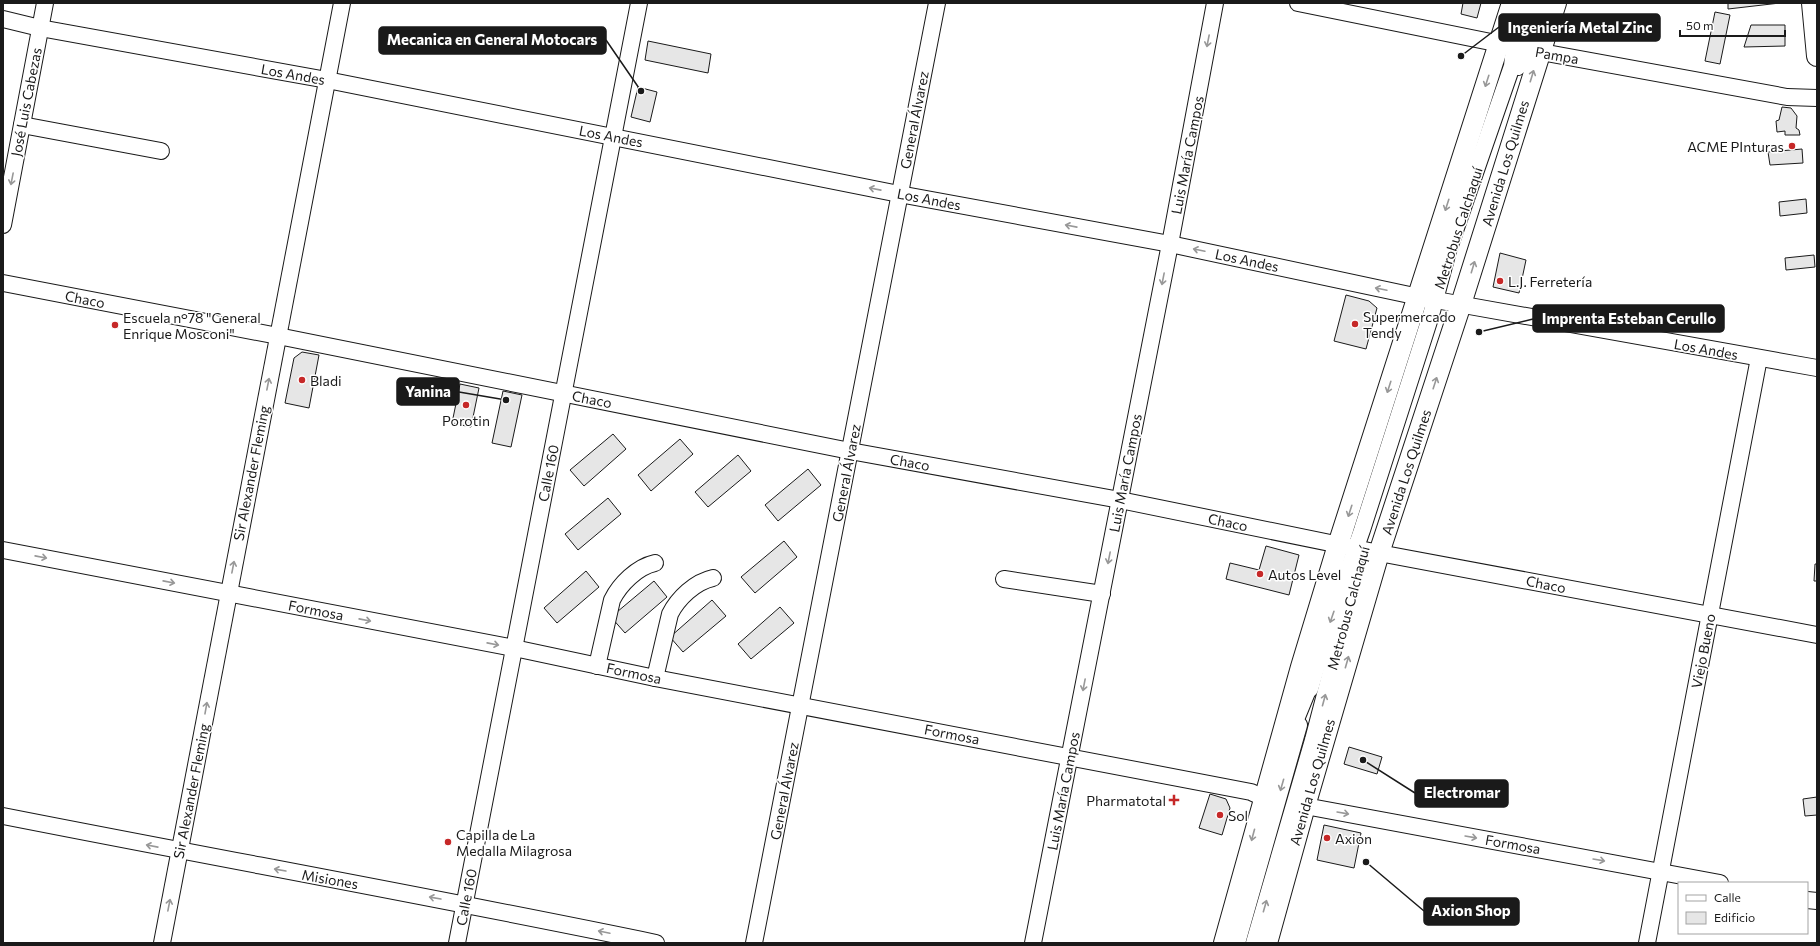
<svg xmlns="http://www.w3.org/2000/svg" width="1820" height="946" font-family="Commissioner,sans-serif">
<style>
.building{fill:#e6e6e6;stroke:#1a1a1a}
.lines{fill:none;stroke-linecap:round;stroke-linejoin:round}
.minor-casing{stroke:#1a1a1a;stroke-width:18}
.major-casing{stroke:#1a1a1a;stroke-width:22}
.minor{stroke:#fff;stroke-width:16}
.major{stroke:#fff;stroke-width:20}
.oneway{stroke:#989898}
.poi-dot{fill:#c62828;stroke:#fff;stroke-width:1.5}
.labels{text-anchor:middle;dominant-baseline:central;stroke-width:3;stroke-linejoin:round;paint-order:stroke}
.street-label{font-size:14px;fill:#1a1a1a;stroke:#fff}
.poi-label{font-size:14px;fill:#1a1a1a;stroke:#fff;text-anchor:start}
.leader{fill:none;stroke:#1a1a1a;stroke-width:1.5}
.callout-dot{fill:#1a1a1a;stroke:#fff;stroke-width:1.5}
.callout{fill:#1a1a1a;stroke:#1a1a1a;stroke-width:1.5}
.callout-label{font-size:15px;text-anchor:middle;font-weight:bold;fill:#fff}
</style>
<rect width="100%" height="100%" fill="#fff"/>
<g class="building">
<path d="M1463 3H1481L1477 18 1461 14Z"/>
<path d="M1728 3H1780L1728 9Z"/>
<path d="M1715 12 1730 15 1720 64 1705 61Z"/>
<path d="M1751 25H1785V46L1744 47Z"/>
<path d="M648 41 711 54 708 73 645 60Z"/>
<path d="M638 87 657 92 650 122 631 117Z"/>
<path d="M1782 107 1791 108 1797 116 1796 128 1799 130 1800 135H1785V131L1777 132 1776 121 1779 120Z"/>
<path d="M1802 149 1803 163 1770 165 1768 152Z"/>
<path d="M1806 199 1807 213 1780 216 1779 202Z"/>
<path d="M1500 253 1526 260 1519 293 1493 287Z"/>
<path d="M1814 255 1815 267 1786 270 1785 258Z"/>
<path d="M1346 295 1369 301 1377 308 1366 349 1334 341Z"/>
<path d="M302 352 319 355 309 408 285 403 294 358Z"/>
<path d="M460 384 479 388 471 427 452 423Z"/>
<path d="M503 391 522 395 511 447 492 443Z"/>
<path d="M613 434 626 449 584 486 570 470Z"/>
<path d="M680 439 693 454 651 491 638 475Z"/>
<path d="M738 455 751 471 708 507 695 492Z"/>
<path d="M808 469 821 485 778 521 765 505Z"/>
<path d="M608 498 621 514 578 550 565 534Z"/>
<path d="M784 541 797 557 755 593 741 577Z"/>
<path d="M1266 546 1299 555 1289 595 1226 579 1230 563 1259 570Z"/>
<path d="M1815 564H1817V581H1814Z"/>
<path d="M586 571 599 587 557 623 544 608Z"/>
<path d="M654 581 667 597 625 633 611 617Z"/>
<path d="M712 600 726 616 683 652 670 637Z"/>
<path d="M780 607 794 623 751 659 738 644Z"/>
<path d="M1349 747 1382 757 1377 774 1344 764Z"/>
<path d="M1210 794 1226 799 1230 808 1222 835 1199 828Z"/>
<path d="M1817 797V815L1805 816 1803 799Z"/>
<path d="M1324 825 1361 833 1354 868 1317 860Z"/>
</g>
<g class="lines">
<g class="minor-casing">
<g id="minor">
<path d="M1298 3 1525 49 1787 97 1817 98"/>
<path d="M3 19 40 28 327 80 899 194 1170 244 1419 297 1817 368"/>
<path d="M1518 67 1540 3"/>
<path d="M22 125 161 151"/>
<path d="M3 225 45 3"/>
<path d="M3 283 278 336 850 451 1120 500 1379 553 1817 635"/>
<path d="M3 550 514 648 655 678 1251 792 1264 798 1268 787"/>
<path d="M1004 579 1102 594"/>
<path d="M597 666 612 600C620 584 637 567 655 563"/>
<path d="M655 678 670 614C678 598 695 582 713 578"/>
<path d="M1310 689 1327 631 1362 530 1431 315 1448 251 1512 66 1516 31 1525 3"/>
<path d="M1290 734 1312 680"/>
<path d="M1305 806 1720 883"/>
<path d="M3 816C221 859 439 898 656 943"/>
<path d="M1807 900 1817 901"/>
<path d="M162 943 342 3"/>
<path d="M457 943 639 3"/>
<path d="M754 943 937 3"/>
<path d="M1033 943 1170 244 1215 3"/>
<path d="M1237 943 1299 725"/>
<path d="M1254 943 1313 740 1358 569"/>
<path d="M1647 943 1759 358"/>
</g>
</g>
<g class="major-casing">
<g id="major">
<path d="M1812 3 1817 56"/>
<path d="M1224 943 1301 667 1338 545 1512 3"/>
<path d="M1267 943 1305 806 1379 553 1461 304 1556 3"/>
</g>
</g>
<use href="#minor" class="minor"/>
<use href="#major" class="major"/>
</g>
<defs><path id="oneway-shaft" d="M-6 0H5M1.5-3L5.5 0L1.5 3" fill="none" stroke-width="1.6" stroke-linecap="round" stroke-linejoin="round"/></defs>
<g class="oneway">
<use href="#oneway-shaft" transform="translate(1208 41) rotate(101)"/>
<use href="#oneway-shaft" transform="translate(1532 76) rotate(-73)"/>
<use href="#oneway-shaft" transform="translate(1487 81) rotate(108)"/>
<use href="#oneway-shaft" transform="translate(12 179) rotate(101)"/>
<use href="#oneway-shaft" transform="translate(875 189) rotate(-169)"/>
<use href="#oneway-shaft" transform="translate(1447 205) rotate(108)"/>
<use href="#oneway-shaft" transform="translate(1071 226) rotate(-169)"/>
<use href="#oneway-shaft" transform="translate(1199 250) rotate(-168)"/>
<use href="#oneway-shaft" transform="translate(1473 267) rotate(-73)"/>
<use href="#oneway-shaft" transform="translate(1163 279) rotate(101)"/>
<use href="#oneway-shaft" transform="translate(1381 289) rotate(-168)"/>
<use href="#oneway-shaft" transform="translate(1435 383) rotate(-72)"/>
<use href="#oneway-shaft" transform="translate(268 384) rotate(-79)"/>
<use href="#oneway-shaft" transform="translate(1389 387) rotate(108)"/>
<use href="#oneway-shaft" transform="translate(1350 511) rotate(108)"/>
<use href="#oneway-shaft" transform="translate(41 557) rotate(11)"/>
<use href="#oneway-shaft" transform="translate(1109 558) rotate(101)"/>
<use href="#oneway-shaft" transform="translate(233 567) rotate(-79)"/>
<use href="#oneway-shaft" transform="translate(169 582) rotate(11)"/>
<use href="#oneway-shaft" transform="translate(1332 617) rotate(109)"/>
<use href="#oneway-shaft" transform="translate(365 620) rotate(11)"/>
<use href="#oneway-shaft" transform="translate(493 644) rotate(11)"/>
<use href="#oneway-shaft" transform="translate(1347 662) rotate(-74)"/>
<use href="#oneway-shaft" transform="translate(1084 685) rotate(101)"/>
<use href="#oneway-shaft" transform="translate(1324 700) rotate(-75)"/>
<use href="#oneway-shaft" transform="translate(206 708) rotate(-80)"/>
<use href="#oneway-shaft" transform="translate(1282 785) rotate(106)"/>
<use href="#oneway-shaft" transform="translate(1343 813) rotate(10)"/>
<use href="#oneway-shaft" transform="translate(1253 835) rotate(105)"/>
<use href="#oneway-shaft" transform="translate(1471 837) rotate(10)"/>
<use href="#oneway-shaft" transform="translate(152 846) rotate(-169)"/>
<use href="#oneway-shaft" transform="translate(1599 860) rotate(10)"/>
<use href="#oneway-shaft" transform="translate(280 870) rotate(-170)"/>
<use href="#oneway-shaft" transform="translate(435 898) rotate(-170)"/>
<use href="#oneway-shaft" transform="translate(169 905) rotate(-79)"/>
<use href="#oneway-shaft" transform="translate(1265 906) rotate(-74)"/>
<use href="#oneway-shaft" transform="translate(604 932) rotate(-168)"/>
</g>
<g class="poi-dot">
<circle cx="1792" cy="146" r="4"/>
<circle cx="1500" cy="281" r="4"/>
<circle cx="1355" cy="324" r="4"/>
<circle cx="115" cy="325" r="4"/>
<circle cx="302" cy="380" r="4"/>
<circle cx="466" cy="405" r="4"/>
<circle cx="1260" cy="574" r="4"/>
<path d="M1172 794h4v4h4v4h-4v4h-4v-4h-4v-4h4z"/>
<circle cx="1220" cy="815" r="4"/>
<circle cx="1327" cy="838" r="4"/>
<circle cx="448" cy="842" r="4"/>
</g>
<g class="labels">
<g class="street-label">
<text transform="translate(1557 55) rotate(10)">Pampa</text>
<text transform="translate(293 74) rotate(10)">Los Andes</text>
<text transform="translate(26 102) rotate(-79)">José Luis Cabezas</text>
<text transform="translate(914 120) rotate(-79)">General Álvarez</text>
<text transform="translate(611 136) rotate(11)">Los Andes</text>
<text transform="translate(1187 155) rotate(-79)">Luis María Campos</text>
<text transform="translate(1505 163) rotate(-73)">Avenida Los Quilmes</text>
<text transform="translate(929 199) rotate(11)">Los Andes</text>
<text transform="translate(1458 228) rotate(-72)">Metrobus Calchaquí</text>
<text transform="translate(1247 260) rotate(12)">Los Andes</text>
<text transform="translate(85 299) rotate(11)">Chaco</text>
<text transform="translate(1706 349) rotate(10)">Los Andes</text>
<text transform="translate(592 399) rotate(11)">Chaco</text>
<text transform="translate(910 462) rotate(10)">Chaco</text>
<text transform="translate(1406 472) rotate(-72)">Avenida Los Quilmes</text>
<text transform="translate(251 473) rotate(-79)">Sir Alexander Fleming</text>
<text transform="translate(548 473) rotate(-79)">Calle 160</text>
<text transform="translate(846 473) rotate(-79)">General Álvarez</text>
<text transform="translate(1125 473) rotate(-79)">Luis María Campos</text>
<text transform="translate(1228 522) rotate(12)">Chaco</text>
<text transform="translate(1546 584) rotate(11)">Chaco</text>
<text transform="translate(1348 608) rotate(-75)">Metrobus Calchaquí</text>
<text transform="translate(316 610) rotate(11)">Formosa</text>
<text transform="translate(1703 651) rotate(-79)">Viejo Bueno</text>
<text transform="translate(634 673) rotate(12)">Formosa</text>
<text transform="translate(952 734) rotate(11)">Formosa</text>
<text transform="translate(1312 782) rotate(-74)">Avenida Los Quilmes</text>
<text transform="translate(191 791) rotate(-79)">Sir Alexander Fleming</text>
<text transform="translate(784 791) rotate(-79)">General Álvarez</text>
<text transform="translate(1063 791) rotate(-79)">Luis María Campos</text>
<text transform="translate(1513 844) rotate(10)">Formosa</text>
<text transform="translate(330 879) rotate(10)">Misiones</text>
<text transform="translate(466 897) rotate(-79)">Calle 160</text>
</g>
<g class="poi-label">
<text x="1784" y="146" text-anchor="end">ACME PInturas</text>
<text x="1508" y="281">L.J. Ferretería</text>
<text x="1363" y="316">Supermercado<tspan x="1363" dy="16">Tendy</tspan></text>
<text x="123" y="317">Escuela n°78 "General<tspan x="123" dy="16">Enrique Mosconi"</tspan></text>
<text x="310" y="380">Bladi</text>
<text x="466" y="420" text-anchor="middle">Porotin</text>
<text x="1268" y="574">Autos Level</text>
<text x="1166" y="800" text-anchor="end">Pharmatotal</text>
<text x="1228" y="815">Sol</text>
<text x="456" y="834">Capilla de La<tspan x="456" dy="16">Medalla Milagrosa</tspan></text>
<text x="1335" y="838">Axion</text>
</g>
</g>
<path class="leader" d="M1461 56L1499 27M641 91L606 40M1479 332L1533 319M506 400L459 392M1363 760L1415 793M1366 862L1424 911"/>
<g class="callout-dot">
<circle cx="1461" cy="56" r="4"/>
<circle cx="641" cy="91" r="4"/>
<circle cx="1479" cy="332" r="4"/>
<circle cx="506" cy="400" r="4"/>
<circle cx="1363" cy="760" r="4"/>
<circle cx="1366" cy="862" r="4"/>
</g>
<g class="callout">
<rect x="1499" y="14" width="161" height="27" rx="4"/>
<rect x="379" y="27" width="227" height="27" rx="4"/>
<rect x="1533" y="305" width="191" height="27" rx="4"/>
<rect x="397" y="378" width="62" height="27" rx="4"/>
<rect x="1415" y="780" width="93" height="27" rx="4"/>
<rect x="1424" y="898" width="95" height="27" rx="4"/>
</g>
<g class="callout-label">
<text x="1580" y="33">Ingeniería Metal Zinc</text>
<text x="492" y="45">Mecanica en General Motocars</text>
<text x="1629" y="324">Imprenta Esteban Cerullo</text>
<text x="428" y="397">Yanina</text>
<text x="1462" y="798">Electromar</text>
<text x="1471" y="916">Axion Shop</text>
</g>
<rect width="1820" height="946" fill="none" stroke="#1a1a1a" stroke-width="8"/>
<rect x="1678" y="882" width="130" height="52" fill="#ffffff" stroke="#a3a3a3"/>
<rect x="1686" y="895" width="20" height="6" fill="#ffffff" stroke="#a3a3a3"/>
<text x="1714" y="902" font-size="12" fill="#1a1a1a">Calle</text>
<rect x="1686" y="912" width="20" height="12" fill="#e6e6e6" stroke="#a3a3a3"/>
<text x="1714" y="922" font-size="12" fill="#1a1a1a">Edificio</text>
<path d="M1680 30v6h105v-6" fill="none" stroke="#1a1a1a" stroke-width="2"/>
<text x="1686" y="30" font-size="12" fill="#1a1a1a" stroke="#ffffff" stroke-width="3" paint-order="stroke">50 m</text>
</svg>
